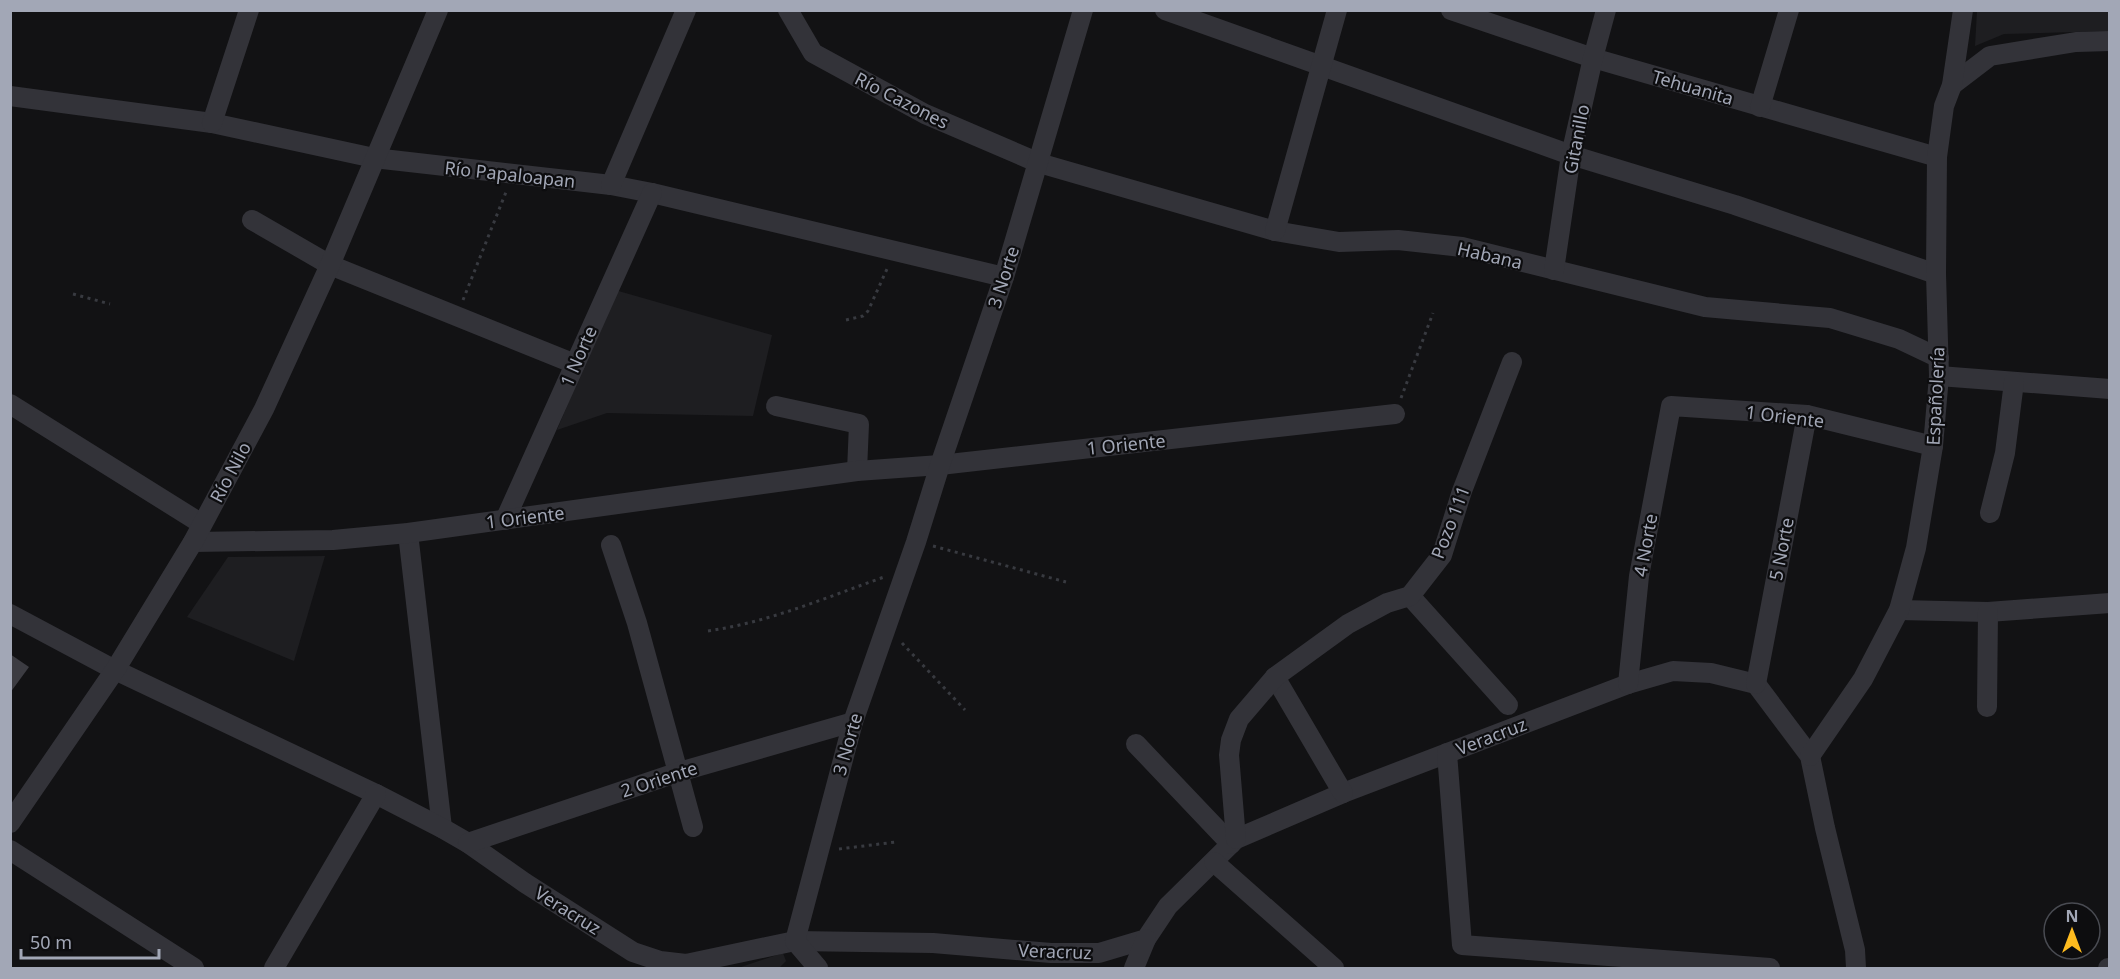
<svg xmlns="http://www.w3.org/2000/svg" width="2120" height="979" font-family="'Noto Sans',sans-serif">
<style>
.built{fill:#1e1e21}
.building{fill:#3c3c42}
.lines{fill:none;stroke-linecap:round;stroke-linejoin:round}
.path{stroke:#383a40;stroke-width:3;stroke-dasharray:3 4.5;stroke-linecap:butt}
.minor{stroke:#333339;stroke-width:20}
.labels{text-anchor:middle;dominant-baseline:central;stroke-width:4.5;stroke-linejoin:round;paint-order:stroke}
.street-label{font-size:18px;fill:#a2a7b6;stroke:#0d0d0f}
</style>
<rect width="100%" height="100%" fill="#121214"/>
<g class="built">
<path d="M1977 11H2109V31L2004 34 1975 46Z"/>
<path d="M615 290 772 335 753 416 607 413 557 430Z"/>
<path d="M325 556 294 661 187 617 228 557Z"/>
<path d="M783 953 786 961 779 968H738Z"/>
</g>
<path class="building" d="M10 654 29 667 10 693Z"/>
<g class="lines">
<g class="path">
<path d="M73 294 110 304"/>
<path d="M463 300 506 192"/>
<path d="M846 320 863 316 868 311 887 269"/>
<path d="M1401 398 1433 313"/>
<path d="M933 546 1066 582"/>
<path d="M708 631C769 622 825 598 884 577"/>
<path d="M902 643 965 710"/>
<path d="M839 849 896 842"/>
</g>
<g class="minor">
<path d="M788 10 813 53 925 114 1039 163 1275 231 1339 242 1398 240 1462 247 1705 307 1830 318 1899 339 1939 358"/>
<path d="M1165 10 1571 155 1735 205 1936 274"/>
<path d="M1451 10 1593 58 1937 157"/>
<path d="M1952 85 1990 56 2076 42 2110 41"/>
<path d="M10 96 212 123 374 158 611 185 652 193 1004 277"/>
<path d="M1760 107 1789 10"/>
<path d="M212 123 249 10"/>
<path d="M611 185 686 10"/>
<path d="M252 220 330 265 575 364"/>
<path d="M1275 231 1337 10"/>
<path d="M1554 270 1571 155 1593 58 1606 10"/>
<path d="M1939 376 2110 389"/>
<path d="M10 404 202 524"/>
<path d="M776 406 859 424 857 471"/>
<path d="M1990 513 2005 453 2014 382"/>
<path d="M505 520 652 193"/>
<path d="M408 533 442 828"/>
<path d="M193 542 333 540 408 533 857 471 940 465 1395 414"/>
<path d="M611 545 637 623 693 827"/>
<path d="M1410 596 1508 705"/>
<path d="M1899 610 1988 612 2110 603"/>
<path d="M10 614 115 670 376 794 442 828 468 843 525 883 633 952 660 961 686 964 795 941 933 943 1051 953H1099L1146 939 1168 906 1236 839 1343 793 1628 684 1673 671 1711 673 1756 684 1810 756 1825 828 1855 950 1856 968"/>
<path d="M1275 677 1343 793"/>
<path d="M1628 684 1639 576 1671 406 1807 415 1933 446"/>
<path d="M1756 684 1807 415"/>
<path d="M1987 707 1988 612"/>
<path d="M1136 744 1231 844"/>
<path d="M1447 753 1462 945 1770 968"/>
<path d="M1810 756 1863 679 1899 610 1916 548 1933 446 1939 376 1936 274 1937 157 1944 106 1952 85 1963 10"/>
<path d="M10 823 115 670 193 542 264 409 330 265 438 10"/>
<path d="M1236 839 1229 755 1231 740 1239 719 1275 677 1348 624 1387 603 1410 596 1442 555 1462 491 1512 362"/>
<path d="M468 843 679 772 853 722"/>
<path d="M10 850 194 968"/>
<path d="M1214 862 1334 968"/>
<path d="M274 968 376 794"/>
<path d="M818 968 795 941 853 722 916 542 940 465 1004 277 1083 10"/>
<path d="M1134 968 1146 939"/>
<path d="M2108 968H2110"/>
</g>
</g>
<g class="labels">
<g class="street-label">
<text transform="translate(1693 87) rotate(16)">Tehuanita</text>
<text transform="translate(902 100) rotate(27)">Río Cazones</text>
<text transform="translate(1576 139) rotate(-79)">Gitanillo</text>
<text transform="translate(510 174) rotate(6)">Río Papaloapan</text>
<text transform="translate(1490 255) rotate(13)">Habana</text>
<text transform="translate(1003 277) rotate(-72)">3 Norte</text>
<text transform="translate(578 356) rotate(-66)">1 Norte</text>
<text transform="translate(1935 396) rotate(-87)">Españolería</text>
<text transform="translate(1785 416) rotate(7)">1 Oriente</text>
<text transform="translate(1126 444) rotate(-6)">1 Oriente</text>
<text transform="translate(230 472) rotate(-62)">Río Nilo</text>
<text transform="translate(525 517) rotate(-7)">1 Oriente</text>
<text transform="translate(1450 522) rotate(-69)">Pozo 111</text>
<text transform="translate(1645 545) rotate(-80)">4 Norte</text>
<text transform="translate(1781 549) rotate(-79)">5 Norte</text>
<text transform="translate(1491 736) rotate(-21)">Veracruz</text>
<text transform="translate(847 744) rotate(-74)">3 Norte</text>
<text transform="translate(659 779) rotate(-18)">2 Oriente</text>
<text transform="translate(568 910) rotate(32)">Veracruz</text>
<text transform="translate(1055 951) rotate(2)">Veracruz</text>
</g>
</g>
<rect width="2120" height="979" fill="none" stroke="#a2a7b6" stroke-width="24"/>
<g transform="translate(2072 931)"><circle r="28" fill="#0d0d0f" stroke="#494b52" stroke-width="1.5"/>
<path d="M0-4.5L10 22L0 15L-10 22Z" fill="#ffbc1f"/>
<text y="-9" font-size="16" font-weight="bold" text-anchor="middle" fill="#a2a7b6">N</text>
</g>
<path d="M21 949v9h138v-9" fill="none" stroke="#a2a7b6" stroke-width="3"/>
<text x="30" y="949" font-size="18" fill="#a2a7b6" stroke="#0d0d0f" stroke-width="4.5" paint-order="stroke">50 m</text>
</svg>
